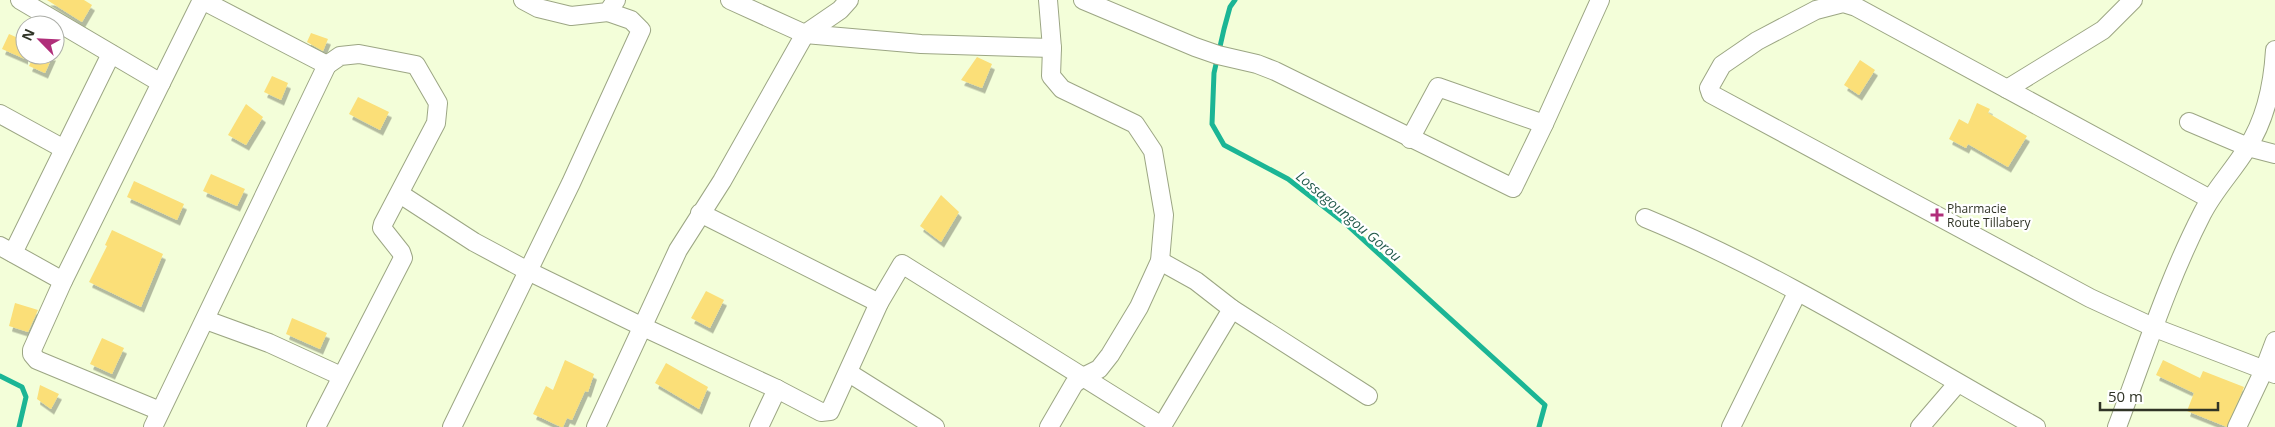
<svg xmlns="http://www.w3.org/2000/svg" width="2275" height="427" font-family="'Open Sans',sans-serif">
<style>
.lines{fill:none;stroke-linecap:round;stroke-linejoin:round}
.stream{stroke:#1bb595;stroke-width:5}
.building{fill:#fbdf78;filter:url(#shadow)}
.minor-casing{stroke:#9ca684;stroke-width:20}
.minor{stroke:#fff;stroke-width:18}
.poi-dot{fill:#b02e7a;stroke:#fff;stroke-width:2}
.labels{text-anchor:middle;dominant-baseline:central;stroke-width:4.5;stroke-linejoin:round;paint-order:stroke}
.poi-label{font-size:12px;fill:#303426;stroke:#fff;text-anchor:start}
.water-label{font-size:14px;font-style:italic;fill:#245b4d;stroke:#fff}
</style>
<defs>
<filter id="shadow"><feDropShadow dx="3" dy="5.5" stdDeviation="0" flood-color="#0004"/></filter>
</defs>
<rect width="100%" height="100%" fill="#f3fed9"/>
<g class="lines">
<g class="stream">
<path d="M1235 0 1230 7 1224 29 1214 73 1212 124 1224 145 1288 179 1346 224 1545 405 1539 427"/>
<path d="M0 376 22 387 26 397 19 427"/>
</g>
</g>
<g class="building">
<path d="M47 0H84L92 5 82 22Z"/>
<path d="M311 33 328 39 323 51 307 42Z"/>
<path d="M9 34 25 41V59L2 49Z"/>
<path d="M34 55H53L45 73 29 66Z"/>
<path d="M977 57 992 64 982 88 961 80Z"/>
<path d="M1860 60 1875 70 1859 95 1844 85Z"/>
<path d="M272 76 288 83 281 100 264 92Z"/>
<path d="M358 97 389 112 380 130 349 114Z"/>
<path d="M1977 103 1990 109 1988 113 2027 136 2008 167 1968 144 1966 148 1949 139 1959 119 1968 124Z"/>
<path d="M246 104 263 117 246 145 228 135Z"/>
<path d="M211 174 245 189 237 206 203 191Z"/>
<path d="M134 181 184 204 177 220 127 197Z"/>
<path d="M941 195 959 212 941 242 920 226Z"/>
<path d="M112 230 163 254 141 307 89 282 107 246 105 245Z"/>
<path d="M706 291 724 300 710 328 691 318Z"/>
<path d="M15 303 38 310 28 332 9 326Z"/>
<path d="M292 318 327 333 320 349 286 334Z"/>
<path d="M102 338 124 348 112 374 90 364Z"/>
<path d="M565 360 594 374 588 392 585 391 572 420 567 418 563 427H561L533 414 546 386 553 390Z"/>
<path d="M2163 360 2200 378 2203 371 2244 387 2227 427 2187 411 2194 393 2156 375Z"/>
<path d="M666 363 708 387 699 409 655 383Z"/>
<path d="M40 385 59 394 51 409 37 399Z"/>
</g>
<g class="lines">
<g class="minor-casing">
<g id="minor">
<path d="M20 0 161 83"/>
<path d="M523 0 538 8 571 16 608 12 616 0"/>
<path d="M730 0 805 34 921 44 1052 48"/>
<path d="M1048 0 1052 48 1051 76 1062 89 1135 124 1153 151 1164 215 1160 261 1139 307 1110 355 1099 369 1083 377 1074 384 1049 427"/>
<path d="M1083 0 1195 47 1218 55 1257 64 1275 71 1513 188 1544 124 1600 0"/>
<path d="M2007 89 2103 30 2133 0"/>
<path d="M0 114 64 149"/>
<path d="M2189 122 2248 147 2275 154"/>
<path d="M1410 139 1438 87 1544 124"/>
<path d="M400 194 474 242 528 271 641 326 777 389 821 412 830 411 879 303 902 264 1163 427"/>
<path d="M2210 199 1856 7 1843 3 1816 10 1757 41 1722 65 1709 88 1711 94 2090 298 2155 328 2275 374"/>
<path d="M700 213 879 303"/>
<path d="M1645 218C1781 274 1907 355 2036 427"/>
<path d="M0 246 63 281"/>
<path d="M13 253 111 54"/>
<path d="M1160 261 1196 281 1232 309 1368 396"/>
<path d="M206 320 269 343 341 376"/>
<path d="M849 373 935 427"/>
<path d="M160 411 37 360 32 354V350L63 281 202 0"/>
<path d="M1162 426 1232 309"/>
<path d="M153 427 327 65 202 0"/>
<path d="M316 427 403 258 401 252 382 228 383 224 436 123 438 103 416 65 359 54 340 56 327 65"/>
<path d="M452 427 571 183 641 30 631 20 608 12"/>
<path d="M596 427 678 250 722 181 805 34 840 10 849 0"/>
<path d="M759 427 777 389"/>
<path d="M1731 427 1797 293"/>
<path d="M1920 427 1957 384"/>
<path d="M2117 427C2144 356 2167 282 2202 214 2214 190 2233 171 2247 148 2266 119 2273 84 2275 50"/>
<path d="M2237 427 2264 370 2275 341"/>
</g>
</g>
<use href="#minor" class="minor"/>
</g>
<path class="poi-dot" d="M1934.5 207.5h5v5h5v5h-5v5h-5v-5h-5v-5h5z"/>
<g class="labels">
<g class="poi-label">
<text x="1947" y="208">Pharmacie<tspan x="1947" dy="14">Route Tillabery</tspan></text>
</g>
<g class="water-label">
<text transform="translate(1349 216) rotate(40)">Lossagoungou Gorou</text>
</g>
</g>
<g transform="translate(40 40) rotate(294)"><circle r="24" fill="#ffffff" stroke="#acaea8"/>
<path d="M0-4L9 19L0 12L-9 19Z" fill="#b02e7a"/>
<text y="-8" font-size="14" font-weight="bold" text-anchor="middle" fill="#303426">N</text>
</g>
<path d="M2100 402v8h118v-8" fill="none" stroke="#303426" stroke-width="2.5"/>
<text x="2108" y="402" font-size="15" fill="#303426" stroke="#ffffff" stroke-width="4" paint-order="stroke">50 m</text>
</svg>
